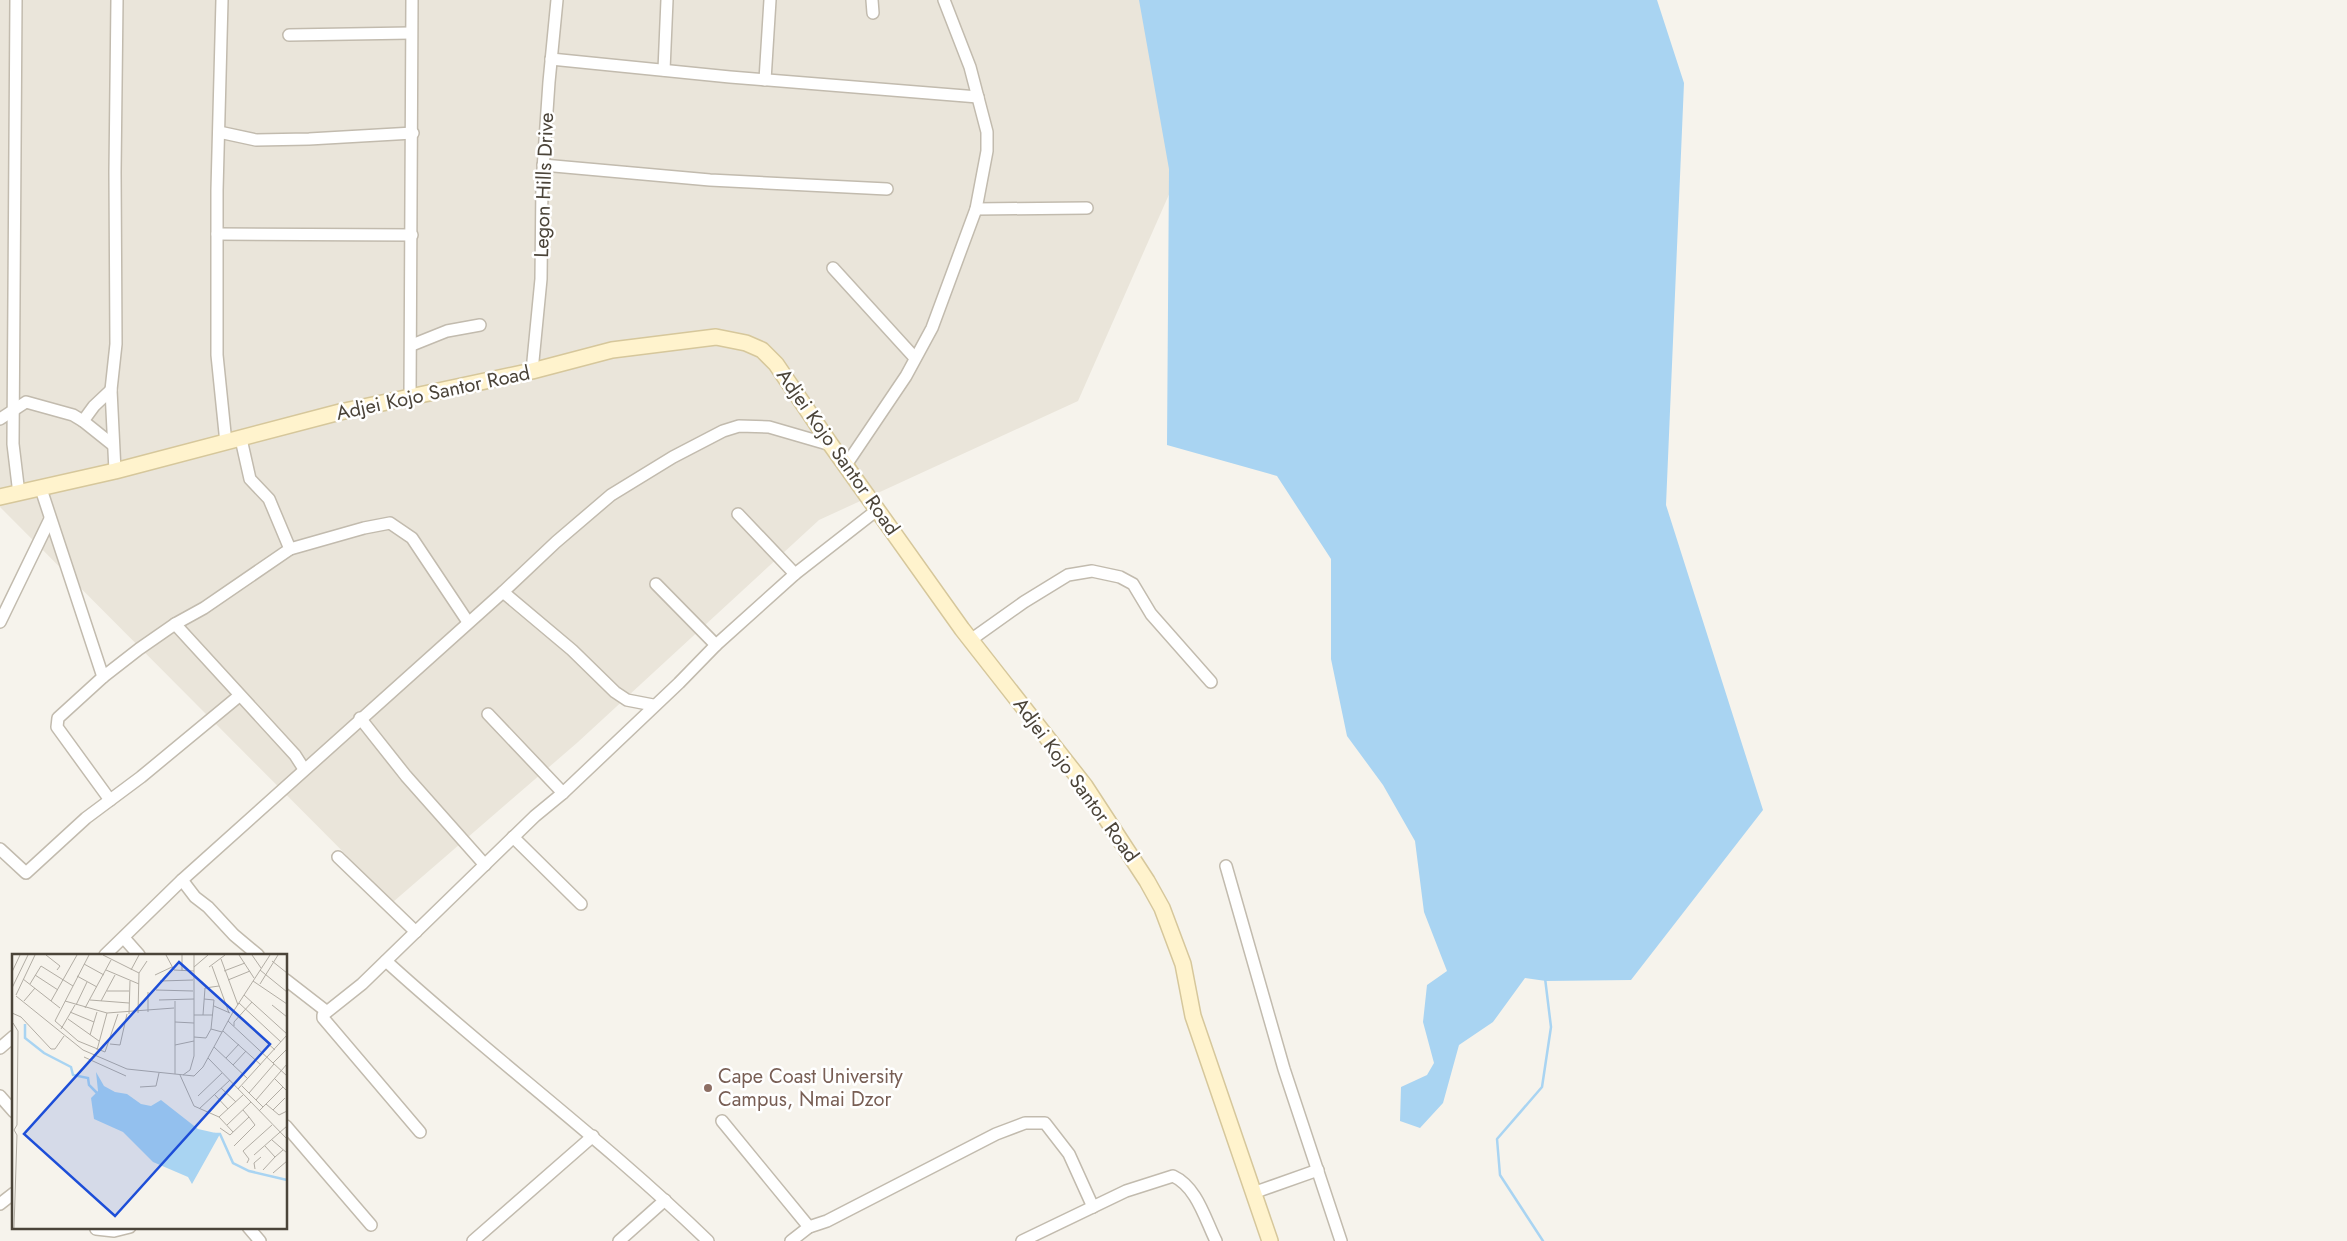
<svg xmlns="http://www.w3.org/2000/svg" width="2347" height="1241" font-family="Jost,sans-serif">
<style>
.residential{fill:#eae5da}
.water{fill:#a9d4f2}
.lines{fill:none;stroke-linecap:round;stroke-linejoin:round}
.stream{stroke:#a9d4f2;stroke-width:2.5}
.street-casing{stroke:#c2bbae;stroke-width:14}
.secondary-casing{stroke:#d6c79b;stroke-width:18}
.street{stroke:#fff;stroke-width:11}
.secondary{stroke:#fff3cd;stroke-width:15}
.education-dot{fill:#8d6e63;stroke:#fff;stroke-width:2}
.labels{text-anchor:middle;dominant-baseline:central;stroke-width:5;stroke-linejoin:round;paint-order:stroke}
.street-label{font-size:20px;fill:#4b4439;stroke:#fff}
.education-label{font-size:20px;fill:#785e54;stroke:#fff;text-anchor:start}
.inset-river{fill:none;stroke:#a9d4f2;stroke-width:2.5}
.inset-road{fill:none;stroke:#b2ada4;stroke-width:1}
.view{fill:#1d4ed8;fill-opacity:0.15;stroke:#1d4ed8;stroke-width:2.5}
.inset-edge{fill:none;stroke:#4b4439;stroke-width:2.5}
</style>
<rect width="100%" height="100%" fill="#f6f3ec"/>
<path class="residential" d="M0 0H1233L1241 31 1078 401 819 520 578 742 393 902 0 507Z"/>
<path class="water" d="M1139 0H1657L1684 83 1666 505 1763 810 1631 980 1546 981 1525 978 1493 1022 1459 1045 1443 1103 1420 1128 1400 1121 1401 1087 1427 1075 1434 1063 1423 1022 1427 985 1447 971 1424 912 1415 841 1383 785 1347 736 1331 659V559L1277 476 1167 445 1169 169Z"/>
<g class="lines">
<path class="stream" d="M1543 1241 1500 1175 1497 1139 1542 1087 1551 1027 1545 978"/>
<g class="street-casing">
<g id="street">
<path d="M16 0 13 444 19 494"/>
<path d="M222 0 217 190V355L226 443"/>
<path d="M872 0 873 13"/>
<path d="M289 35 411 33"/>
<path d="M551 59 730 77 978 97"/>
<path d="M664 70 667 0"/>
<path d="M765 80 770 0"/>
<path d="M219 132 256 140 309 139 413 133"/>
<path d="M543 165 710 180 887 189"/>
<path d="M976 209 1087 208"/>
<path d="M217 234 412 235"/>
<path d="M833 268 915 358"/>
<path d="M412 345 447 331 480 325"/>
<path d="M532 371 541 279 542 184 549 82 557 0"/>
<path d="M410 396 412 0"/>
<path d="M0 419 26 402 73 415 83 421 94 406 111 390"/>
<path d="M83 421 113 445"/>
<path d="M846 465 906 376 932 328 976 209 987 151V132L970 67 944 0"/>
<path d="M115 471 111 390 116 344 115 172 117 0"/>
<path d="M41 489 103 677"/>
<path d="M738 514 795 574"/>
<path d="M290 549 364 528 390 523 412 538 468 622"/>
<path d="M656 584 716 645"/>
<path d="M503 592 572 650 615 692 627 700 653 705"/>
<path d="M0 622 50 519"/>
<path d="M175 624 295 755 304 769"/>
<path d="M972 639 1024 602 1068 575 1092 571 1120 577 1133 584 1151 614 1211 682"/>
<path d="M488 714 563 793"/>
<path d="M360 718 406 776 485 865"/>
<path d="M110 800 57 727 58 718 103 677 139 649 175 624 204 608 290 549 269 499 250 479 241 439"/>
<path d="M513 837 581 904"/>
<path d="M0 849 26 873 86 818 141 777 239 696"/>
<path d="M338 857 416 932"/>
<path d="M1226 866 1284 1069 1341 1241"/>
<path d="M182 880 195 897 208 907 234 935 258 955"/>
<path d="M124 938 139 955"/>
<path d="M105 955 182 880 503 592 556 542 611 495 673 457 723 431 739 426 769 427 831 445"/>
<path d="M386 961C491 1057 606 1142 708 1241"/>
<path d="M286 980 326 1011"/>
<path d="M0 1048 14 1036"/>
<path d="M0 1096 14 1112"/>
<path d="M722 1121 809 1227"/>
<path d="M286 1126 371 1225"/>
<path d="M420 1132 323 1018V1015L362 984 535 816 563 793 679 683 716 645 795 574 877 510"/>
<path d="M1253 1193 1318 1170"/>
<path d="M0 1204 14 1193"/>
<path d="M248 1227 260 1241"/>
<path d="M96 1229 114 1231 130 1227"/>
<path d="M473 1241 593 1136"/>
<path d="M619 1241 665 1200"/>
<path d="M791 1241 809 1227 827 1221 996 1134 1025 1123H1045L1069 1154 1093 1207"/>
<path d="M1022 1241 1126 1191 1173 1176C1197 1187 1205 1219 1216 1241"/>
</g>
</g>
<g class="secondary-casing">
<path id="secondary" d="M0 497 115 471 340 412 532 371 612 350 716 337 746 343 762 350 776 364 831 445 962 629 1085 786 1147 881 1162 908 1183 964 1193 1016 1270 1241"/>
</g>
<use href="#street" class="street"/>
<use href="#secondary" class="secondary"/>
</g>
<circle class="education-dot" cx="708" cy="1088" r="5"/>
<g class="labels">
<g class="street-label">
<text transform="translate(544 185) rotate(-88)">Legon Hills Drive</text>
<text transform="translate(433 393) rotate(-12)">Adjei Kojo Santor Road</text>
<text transform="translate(838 452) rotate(55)">Adjei Kojo Santor Road</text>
<text transform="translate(1076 780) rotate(54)">Adjei Kojo Santor Road</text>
</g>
<g class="education-label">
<text x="718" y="1076">Cape Coast University<tspan x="718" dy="23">Campus, Nmai Dzor</tspan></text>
</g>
</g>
<g transform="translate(12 954)">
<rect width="275" height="275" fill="#f6f3ec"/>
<path d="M84 118 92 132 103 138 115 140 129 150 139 152 149 146 186 175 208 180 180 230 176 223 141 208 111 178 82 165 79 144 86 137Z" fill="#a9d4f2"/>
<path class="inset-river" d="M13 70V84L32 99 59 113 61 121 76 124 77 131 85 139M202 180H208L221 209 237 217 275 226"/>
<path class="inset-road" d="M34 1 48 12 45 16M77 1 43 67 66 87 93 98 106 60M91 1 127 19M154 1 162 16 182 17M227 1 242 24M240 1 249 14M209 5 226 51M260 7 275 19M72 10 92 21M200 12 217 59M182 13 196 1M197 13 213 1M94 16 127 30M119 16 127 1M248 16 275 38M170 17V1M212 17 233 9M0 18 8 1M23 21 46 36M143 21 160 13M65 22 85 33M11 25 48 54M216 26 238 17M148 27 181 26M241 27 275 50M18 30 29 12 61 32M248 30 266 1M0 34 16 1M144 36 181 37M95 37H117M4 41 23 1M232 41 275 80M4 42 71 96 115 115 182 122 191 113 221 58 258 1M192 45 202 46 199 75 210 78M78 46 117 49M147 46 182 45M12 47 23 34M39 47 65 1M53 47 95 59 162 54M89 47 103 21M163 47V120M227 49 269 88M64 51 75 28M260 51 275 63M202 52 218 59M73 54 99 6M58 58 82 68M136 58V38M221 58 263 96M0 59 9 63 39 95H43L52 82M126 59 127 19 135 7M117 60 118 27M182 61H201M191 61 193 34 207 32M56 65 87 87M216 67 275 122M163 68 182 69M1 69 6 77 5 171 2 176M222 72V68L240 48M49 75 63 51M211 77 249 111M78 81 85 58M182 83 194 84 199 75M98 90 108 91 115 60M163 91 182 87M202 93 236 125M85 96 95 59M72 103 114 122M196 104 275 185M214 104 227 90M261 109 275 95M221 111 234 97M168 121 182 152 207 163 221 178M171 121 178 116 182 102V1M262 124 275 137M230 132 251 153M128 133 144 132 147 119M209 134 224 148M226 135 275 81M237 139 262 110M202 140 216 155M186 142 210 119M244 146 275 110M254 150 267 161 275 157M187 155 218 126M261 156 273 144M247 157 271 133M207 163 231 141M215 171 239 148M208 174 218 181 237 163 231 156M2 176 5 181 2 274M260 186 275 199M222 192 243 171 237 163M253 192 263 203 271 196M242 201 275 172M235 209 237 205 231 197 260 171M243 215 242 209 249 203M251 216 263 203M261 219 275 207"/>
<path class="view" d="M167 8 258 90 103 262 12 180Z"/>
<rect width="275" height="275" class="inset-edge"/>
</g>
</svg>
